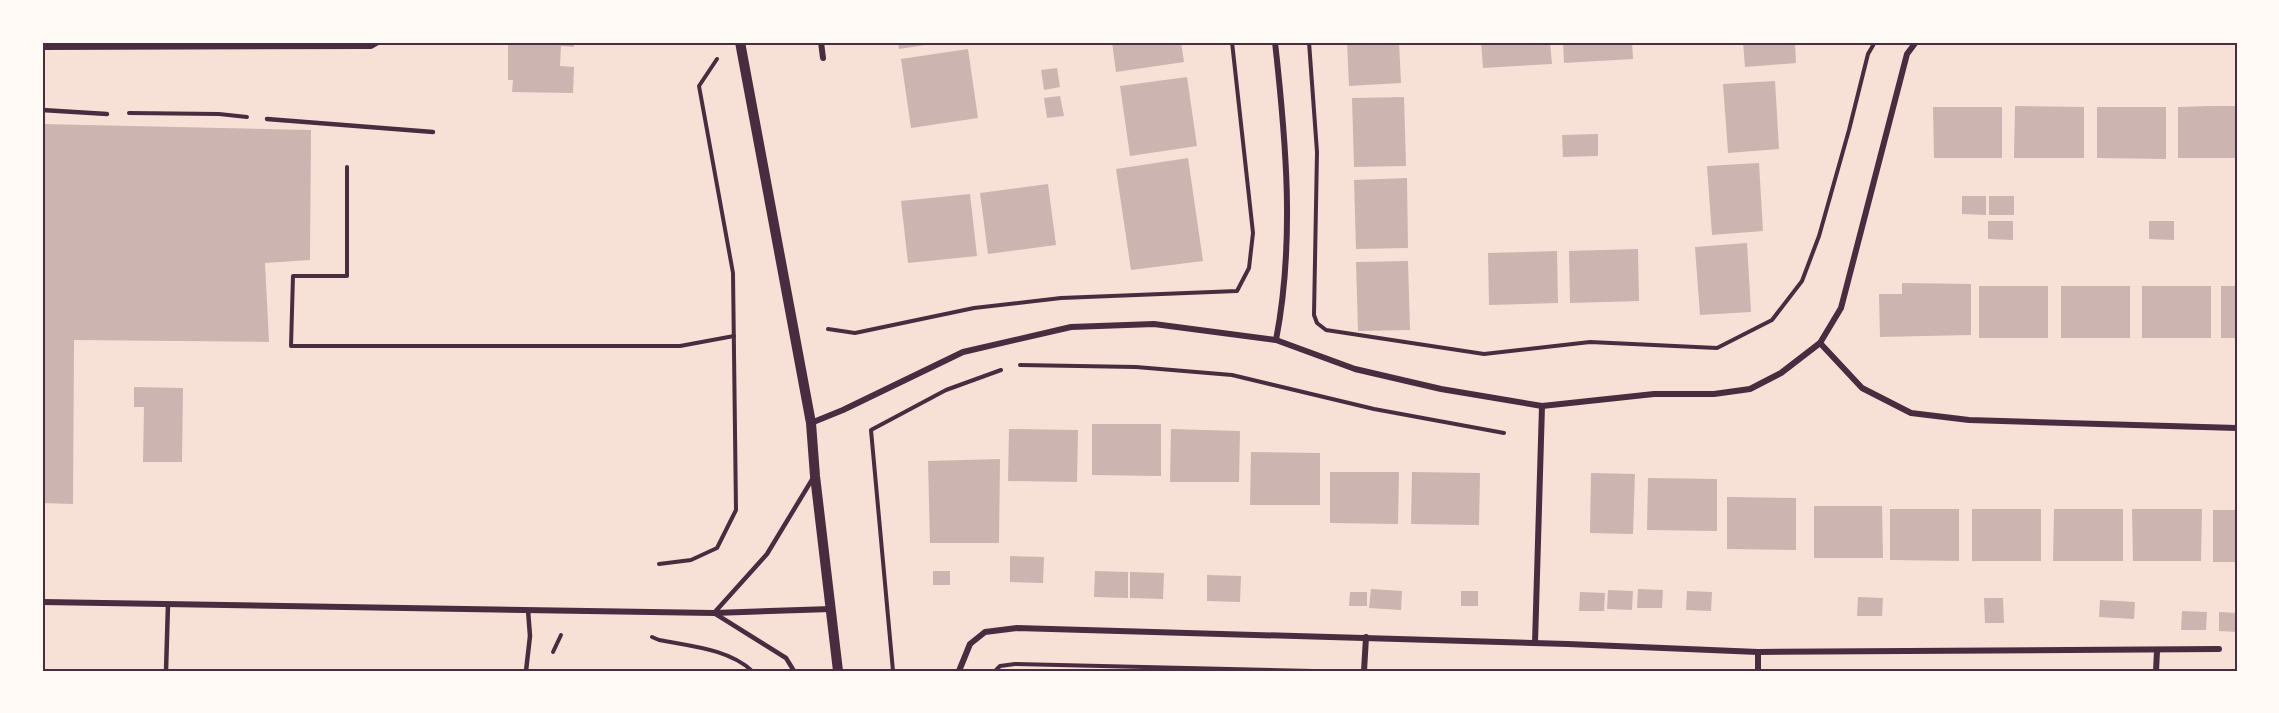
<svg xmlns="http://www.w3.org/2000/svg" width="2279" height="713" font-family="Karla,sans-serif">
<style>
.building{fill:#ccb4b1}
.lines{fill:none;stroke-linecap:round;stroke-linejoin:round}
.path{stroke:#4a2c40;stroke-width:4}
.service{stroke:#4a2c40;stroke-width:4.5}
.minor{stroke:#4a2c40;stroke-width:6}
.tertiary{stroke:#4a2c40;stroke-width:10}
.neatline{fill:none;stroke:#4a2c40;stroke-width:2}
</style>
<rect width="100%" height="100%" fill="#f7e1d7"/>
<g class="building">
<path d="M508 42H574V47L561 46 560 66 574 67 573 93 512 92 513 80H508Z"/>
<path d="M898 42H939V43L899 49Z"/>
<path d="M1112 42H1181L1184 62 1116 72Z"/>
<path d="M1347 42H1399L1401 83 1349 86Z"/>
<path d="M1481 42H1550L1552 64 1483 68Z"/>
<path d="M1563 42H1632L1633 59 1564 63Z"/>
<path d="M1743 42H1795L1796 63 1745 67Z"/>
<path d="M968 49 978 118 911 128 901 59Z"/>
<path d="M1057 68 1060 87 1044 90 1041 70Z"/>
<path d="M1187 77 1197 146 1130 156 1120 86Z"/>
<path d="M1775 81 1779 149 1728 153 1723 84Z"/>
<path d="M1060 96 1064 116 1047 118 1044 98Z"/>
<path d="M1404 97 1406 166 1354 167 1352 98Z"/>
<path d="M2015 106 2084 107V158H2014Z"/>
<path d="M2212 106H2237V158H2178V107Z"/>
<path d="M1933 107H2002V158H1934Z"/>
<path d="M2097 107H2166V159L2097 158Z"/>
<path d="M42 124 311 130 310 260 265 263 269 342 74 340 73 504 42 503Z"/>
<path d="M1598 134V156L1563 157 1562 135Z"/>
<path d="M1188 158 1203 261 1131 270 1116 169Z"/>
<path d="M1759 163 1763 231 1712 235 1707 166Z"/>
<path d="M1407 178 1408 248 1356 249 1354 180Z"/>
<path d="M1048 184 1056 245 988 254 980 193Z"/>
<path d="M970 194 977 256 908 263 901 201Z"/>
<path d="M1962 196H1986V215L1962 214Z"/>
<rect x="1989" y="196" width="25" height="19"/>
<path d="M1988 221H2013V240L1988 239Z"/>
<path d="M2149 221H2174V240L2149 239Z"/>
<path d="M1747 243 1751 312 1700 315 1695 247Z"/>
<path d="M1638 249 1639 301 1570 303 1569 251Z"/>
<path d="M1557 251 1558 303 1489 305 1488 253Z"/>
<path d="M1408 261 1410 330 1358 331 1356 262Z"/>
<path d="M1902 283 1971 284V335L1880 337 1879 294H1902Z"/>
<rect x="1979" y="286" width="69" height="52"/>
<rect x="2061" y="286" width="69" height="52"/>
<rect x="2142" y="286" width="69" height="52"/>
<rect x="2221" y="286" width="16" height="52"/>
<path d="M134 387 183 388 182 462H143L144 407H134Z"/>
<path d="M1092 424H1161V476L1092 475Z"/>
<path d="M1009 429 1078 430 1077 482 1008 481Z"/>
<path d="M1171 429 1240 431 1239 482H1170Z"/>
<path d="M1251 452 1320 453V505H1250Z"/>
<path d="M1000 459 999 543H930L928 461Z"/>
<path d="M1330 472H1399L1398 524 1330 523Z"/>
<path d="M1412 472 1480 473 1479 525 1411 524Z"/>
<path d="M1591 473 1635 474 1633 534 1590 533Z"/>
<path d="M1648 478 1717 479V531L1647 530Z"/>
<path d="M1727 497 1796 498V550L1727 549Z"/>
<path d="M1814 506H1882L1883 558H1814Z"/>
<path d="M1890 509H1959V561L1890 560Z"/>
<rect x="1972" y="509" width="69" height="52"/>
<path d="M2054 509H2123V561H2053Z"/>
<path d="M2132 509H2202L2201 561H2133Z"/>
<rect x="2213" y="510" width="24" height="52"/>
<path d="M1010 556 1044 557 1043 583 1010 582Z"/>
<rect x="933" y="571" width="17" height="14"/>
<path d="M1095 571 1128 572V598L1094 597Z"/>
<path d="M1130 572 1164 573 1163 599 1130 598Z"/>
<path d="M1207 575 1241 576 1240 602 1207 601Z"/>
<path d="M1371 589 1402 591 1401 610 1369 608Z"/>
<path d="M1638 589 1663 590 1662 608H1637Z"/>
<path d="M1608 590 1633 591 1632 610 1607 609Z"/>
<rect x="1461" y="591" width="17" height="15"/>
<path d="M1687 591 1712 592 1711 611 1686 610Z"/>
<path d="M1350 592H1367V606H1349Z"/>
<path d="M1580 592 1605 593 1604 611H1579Z"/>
<path d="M1858 597 1883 598 1882 616H1857Z"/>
<path d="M1984 598H2003L2004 623H1985Z"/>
<path d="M2100 600 2135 602 2134 619 2099 617Z"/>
<path d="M2182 611 2207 612 2206 630H2181Z"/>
<path d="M2219 612 2237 613V632L2219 631Z"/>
</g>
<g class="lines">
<g class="path">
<path d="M1309 42 1317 152 1314 315 1317 323 1326 330 1484 354 1590 342 1717 348 1772 320 1802 281 1819 236 1849 130 1868 54 1875 42"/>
<path d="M129 113 219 114 247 117"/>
<path d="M347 167V276H293L291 346H680L734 336"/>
<path d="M828 329 855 333 974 308 1061 298 1237 291 1249 268 1253 233 1232 42"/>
<path d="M1020 365 1136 367 1232 375 1374 409 1504 433"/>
<path d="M659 564 691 560 717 548 736 510 733 273 699 86 717 59"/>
<path d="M652 637 659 640C689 646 729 649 752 671"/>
<path d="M553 652 561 635"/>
<path d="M893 671 871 430 946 390 1001 370"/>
<path d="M995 671 1000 666 1015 664 1314 671"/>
</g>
<g class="service">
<path d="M42 110 107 114"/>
<path d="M267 119 433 132"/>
<path d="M166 671 168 604"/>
<path d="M526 671 530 636 528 610"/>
<path d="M794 671 786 658 714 613 767 554 813 478"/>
</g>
<g class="minor">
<path d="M821 42 823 58"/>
<path d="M1275 42C1286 141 1295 242 1276 340"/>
<path d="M42 47 371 46 378 42"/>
<path d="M1820 343 1862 388 1911 413 1969 420 2237 428"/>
<path d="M811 423 843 410 963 352 1071 327 1154 324 1276 340 1355 369 1441 389 1542 406 1654 394H1714L1750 389 1781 373 1820 343 1841 308 1907 54 1916 42"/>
<path d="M42 602 714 613 831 609"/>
<path d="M1535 643 1542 406"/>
<path d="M1758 652V671"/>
<path d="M959 671 970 644 985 632 1017 628 1568 644 1758 652 2219 649"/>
<path d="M1364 671 1366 637"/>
<path d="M2156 671 2157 651"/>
</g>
<path class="tertiary" d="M740 42 811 423 815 476 838 671"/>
</g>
<rect width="2279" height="713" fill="none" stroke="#fffaf5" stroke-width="87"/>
<rect x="44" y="44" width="2192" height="626" class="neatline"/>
</svg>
